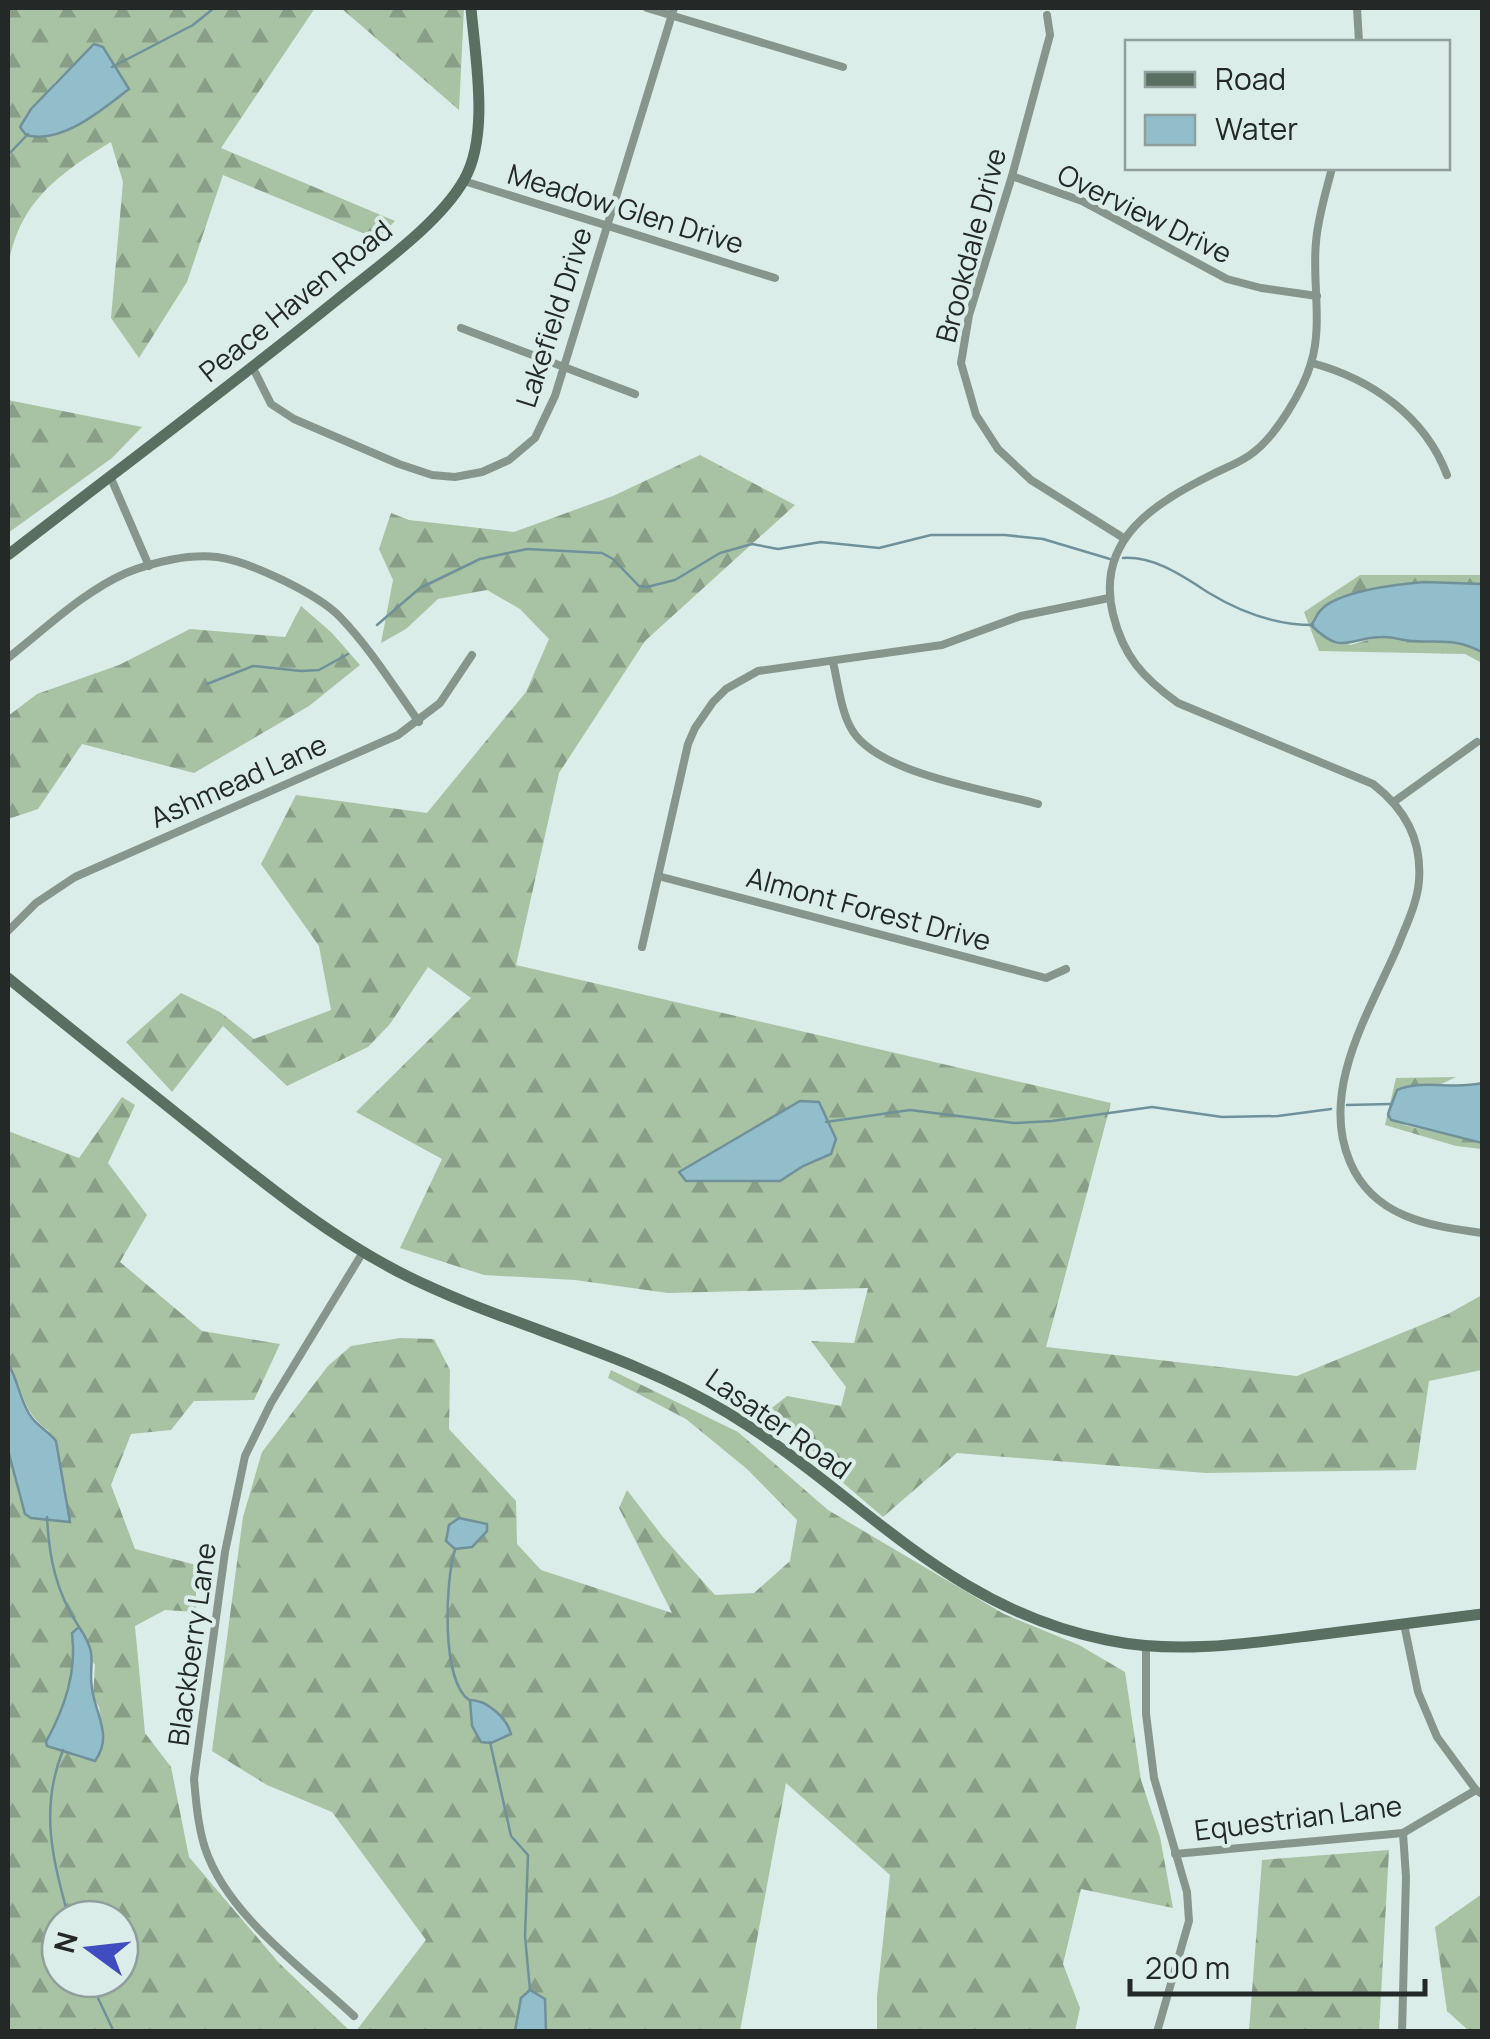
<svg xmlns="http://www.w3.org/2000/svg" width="1490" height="2039" font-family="Manrope,sans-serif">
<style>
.forest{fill:url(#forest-firs);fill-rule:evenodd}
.water{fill:#91beca;stroke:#709199;stroke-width:2.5}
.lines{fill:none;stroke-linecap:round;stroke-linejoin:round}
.stream{stroke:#709199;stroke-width:2.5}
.street{stroke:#86968d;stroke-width:8}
.secondary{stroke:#586f62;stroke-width:11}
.labels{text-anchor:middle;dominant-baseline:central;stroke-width:8;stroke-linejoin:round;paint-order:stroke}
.street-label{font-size:28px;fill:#222927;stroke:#daede8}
</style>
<defs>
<pattern id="forest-firs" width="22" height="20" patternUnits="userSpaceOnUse" patternTransform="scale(2.5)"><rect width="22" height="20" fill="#a8c2a4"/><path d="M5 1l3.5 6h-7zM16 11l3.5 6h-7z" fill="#889e86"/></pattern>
</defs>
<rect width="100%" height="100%" fill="#daede8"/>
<g class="forest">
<path d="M8 8H315L221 148 395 221 377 239 223 175 187 282 139 358 111 318 123 182 111 142C58 174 18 203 8 267ZM94 44 103 47 114 66 107 106 50 136 38 103 55 82Z"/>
<path d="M341 8H464L459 110Z"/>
<path d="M8 400 142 427 112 458 8 533Z"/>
<path d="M700 455 795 505 645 641 559 773 516 965 1111 1103 1046 1347 1297 1376 1448 1314 1482 1295V1370L1429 1381 1416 1470 1206 1473 957 1453 883 1517 821 1464 808 1443 763 1415 787 1396 841 1406 846 1387 811 1341 854 1343 868 1288 668 1293 575 1280 484 1275 400 1248 442 1159 356 1112 471 998 428 967 390 1024 368 1047 287 1086 223 1026 172 1092 126 1042 181 993 220 1012 254 1039 331 1010 319 946 261 864 296 795 427 813 526 692 549 639 520 609 487 590 438 599 406 629 381 643 393 580 379 549 391 513 409 520 514 532 613 496Z"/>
<path d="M1360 575H1482V584L1317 615 1311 625 1350 645 1382 636 1414 641 1452 640 1482 652V663L1465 654 1319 651 1304 612Z"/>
<path d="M301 606 332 633 360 665 309 706 194 773 82 744 38 809 8 819V716L37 694 119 665 190 629 285 637Z"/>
<path d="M1456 1077 1435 1087 1424 1085 1404 1125 1482 1143V1149L1456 1146 1385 1125 1396 1078Z"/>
<path d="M122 1097 135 1105 108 1163 147 1215 120 1262 202 1331 280 1344 254 1400 194 1401 171 1430 131 1434 111 1485 135 1549 196 1565V1612L165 1610 135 1626 145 1733 171 1767 189 1857 279 1963 350 2031H8V1450L18 1480 49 1431C21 1412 25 1390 8 1364V1131L79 1158ZM72 1633 95 1665 93 1696 99 1707 104 1742 95 1761 77 1757 47 1742C65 1707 77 1672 72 1633ZM60 1919H120V1979H60Z"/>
<path d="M400 1338 434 1339 450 1370 449 1429 516 1501 517 1544 541 1570 672 1613 619 1508 627 1490 663 1537 715 1595 754 1593 790 1561 797 1520 747 1469 686 1419 608 1378 611 1370 738 1432 828 1510 1004 1614 1079 1645 1125 1672 1141 1780 1160 1837 1173 1908 1081 1889 1063 1964 1080 2008 1075 2031H877V1997L890 1875 786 1783 740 2031H546L545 1999 521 1998 515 2031H356L426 1940 332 1812 267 1785 212 1751 243 1517 262 1452 328 1366 351 1346Z"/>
<path d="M1389 1850 1379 2031H1249L1262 1860Z"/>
<path d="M1482 1894V2031H1469L1447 2011 1435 1927Z"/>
</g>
<g class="water">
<path d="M94 44 103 47 129 89C102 110 61 145 26 135L20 127 31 109Z"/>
<path d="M1424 582 1482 584V652C1454 638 1443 643 1414 641 1403 641 1393 636 1382 637 1347 638 1342 656 1311 625 1315 621 1316 615 1320 611 1336 591 1399 584 1424 582Z"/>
<path d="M1482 1083V1143L1391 1120 1388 1114 1397 1090C1423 1079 1454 1090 1482 1083Z"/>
<path d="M800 1101 819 1102 836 1139 831 1154 803 1166 780 1181H686L679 1172Z"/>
<path d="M8 1364C19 1381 20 1403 32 1418 39 1427 49 1432 56 1441L70 1522 31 1518 25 1514 8 1450Z"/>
<path d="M459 1518 487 1524V1531L472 1547 455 1549 446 1541 449 1525Z"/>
<path d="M79 1627C101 1659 86 1664 93 1694 98 1719 112 1737 95 1761L47 1746 46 1742C65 1707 77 1672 72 1633Z"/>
<path d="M470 1700C487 1700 507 1718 511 1734L491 1743 481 1742 472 1726Z"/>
<path d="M530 1990 545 1999 546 2031H515L521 1998Z"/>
</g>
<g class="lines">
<g class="stream">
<path d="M112 67 193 25 214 8"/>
<path d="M8 155 28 134"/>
<path d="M1123 558C1155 556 1184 577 1209 593 1242 613 1275 625 1313 625"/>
<path d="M377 625 420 588 480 559 527 549 602 553 613 559 639 586 647 587 675 580 720 553 752 544 778 549 821 542 879 548 931 535H1005L1043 539 1110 559"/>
<path d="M207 684 253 666 301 671 319 670 348 654"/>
<path d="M1347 1105 1391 1104"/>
<path d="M826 1122 910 1110 1014 1123 1052 1121 1152 1107 1222 1117 1278 1116 1331 1109"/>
<path d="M47 1517C49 1558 56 1592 79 1627"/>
<path d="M455 1550C445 1581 441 1680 469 1700"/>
<path d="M490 1742 511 1836 528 1855 525 1936 530 1990"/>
<path d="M63 1750C39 1810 53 1860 69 1919"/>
<path d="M89 1979 114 2032"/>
</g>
<g class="street">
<path d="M647 8 843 67"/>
<path d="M1357 8 1359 42"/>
<path d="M1047 15 1050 35 1012 176 969 315 961 363 976 415 998 449 1031 480 1122 537"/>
<path d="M1332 168C1326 192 1318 217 1316 242 1312 281 1323 325 1311 363 1303 391 1276 435 1254 452 1242 462 1227 467 1213 474 1155 503 1095 539 1113 614 1123 656 1143 678 1178 703L1373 784C1405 809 1422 839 1419 881 1417 904 1406 925 1398 946 1370 1011 1319 1090 1350 1162 1373 1217 1429 1226 1482 1233"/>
<path d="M1012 176 1082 201 1227 279 1261 288 1317 296"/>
<path d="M464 181 775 278"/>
<path d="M461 328 635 394"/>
<path d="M1312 363C1371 379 1425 416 1447 475"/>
<path d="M253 368 271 404 294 419 399 464 432 475 455 477 482 472 509 460 535 438 555 396 674 8"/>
<path d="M110 476 149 566"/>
<path d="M8 658C45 629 83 592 126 573 153 562 188 554 217 557 249 561 318 594 340 617 370 648 394 687 419 722"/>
<path d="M833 662C838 683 841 712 852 730 878 774 989 790 1038 804"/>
<path d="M1395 801 1477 742"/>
<path d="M658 876 1046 978 1066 969"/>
<path d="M8 931 36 903 75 877 398 735 440 703 472 655"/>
<path d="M642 947 688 744 695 728 713 702 726 689 758 671 942 645 1021 616 1109 598"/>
<path d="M1404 1624 1418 1692 1437 1737 1476 1790 1482 1794"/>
<path d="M1146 1646V1714L1154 1778 1187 1892 1189 1921 1157 2032"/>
<path d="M1175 1854 1403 1833 1476 1790"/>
<path d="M354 2016C304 1969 227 1915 205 1848 198 1826 196 1802 194 1779L225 1552 245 1456 271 1403 363 1252"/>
<path d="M1402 2032 1406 1877 1403 1833"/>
</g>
<g class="secondary">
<path d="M8 555C118 470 229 387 338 299 377 267 439 224 464 180 490 135 475 57 471 8"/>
<path d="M8 978C68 1027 130 1076 191 1125 257 1177 322 1232 397 1271 504 1326 624 1350 728 1413 860 1493 945 1608 1107 1640 1179 1655 1251 1643 1324 1634 1377 1627 1430 1621 1482 1614"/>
</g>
</g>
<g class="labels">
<g class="street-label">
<text transform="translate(626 208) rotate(17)">Meadow Glen Drive</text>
<text transform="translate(1145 213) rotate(26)">Overview Drive</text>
<text transform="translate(970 245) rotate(-75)">Brookdale Drive</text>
<text transform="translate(295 300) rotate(-39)">Peace Haven Road</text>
<text transform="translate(553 317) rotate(-72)">Lakefield Drive</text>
<text transform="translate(238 780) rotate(-24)">Ashmead Lane</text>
<text transform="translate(869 908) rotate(15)">Almont Forest Drive</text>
<text transform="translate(779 1423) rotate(35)">Lasater Road</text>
<text transform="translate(191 1644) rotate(-82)">Blackberry Lane</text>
<text transform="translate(1298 1817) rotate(-7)">Equestrian Lane</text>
</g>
</g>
<rect width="1490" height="2039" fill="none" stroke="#222927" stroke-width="20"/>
<rect x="1125" y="40" width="325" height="130" fill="#daede8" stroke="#909f9b" stroke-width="2.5"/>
<rect x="1145" y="72" width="50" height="15" fill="#586f62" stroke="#909f9b" stroke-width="2.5"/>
<text x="1215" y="90" font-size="30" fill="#222927">Road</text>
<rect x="1145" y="115" width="50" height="30" fill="#91beca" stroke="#909f9b" stroke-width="2.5"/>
<text x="1215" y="140" font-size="30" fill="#222927">Water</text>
<g transform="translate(90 1949) rotate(285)"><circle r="48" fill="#daede8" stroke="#909f9b" stroke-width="2.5"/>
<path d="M0-8L18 38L0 25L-18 38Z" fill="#414cc0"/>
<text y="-15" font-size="28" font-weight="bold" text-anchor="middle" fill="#222927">N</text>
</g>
<path d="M1130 1979v15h295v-15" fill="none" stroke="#222927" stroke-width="5"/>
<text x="1145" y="1979" font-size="30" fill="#222927" stroke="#daede8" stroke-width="8" paint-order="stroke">200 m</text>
</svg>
